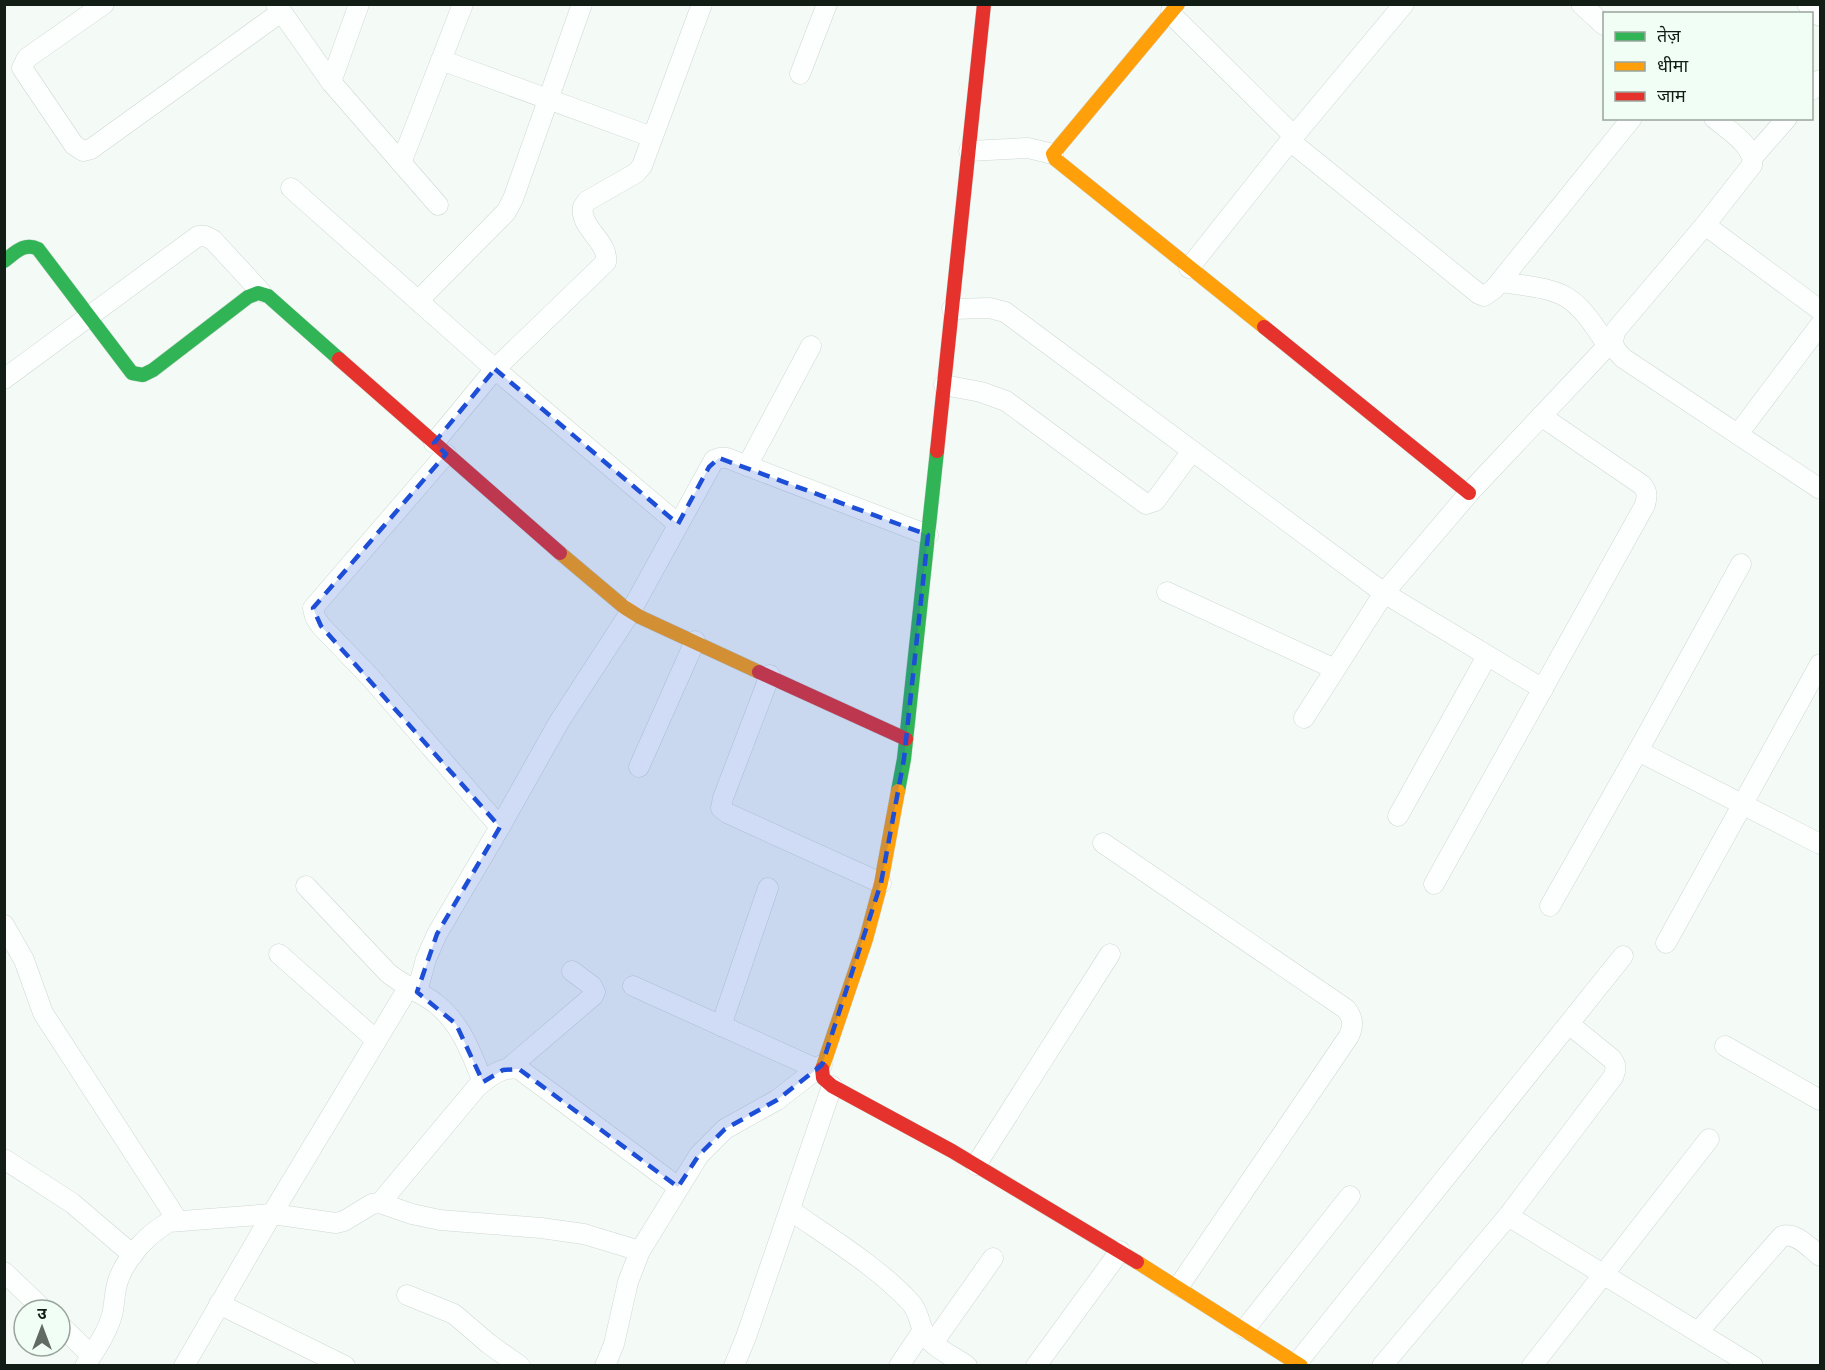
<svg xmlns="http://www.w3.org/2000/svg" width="1825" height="1370" font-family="'Varela Round','Noto Sans Devanagari',sans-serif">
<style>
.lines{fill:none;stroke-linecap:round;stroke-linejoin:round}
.street-casing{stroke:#ced8d1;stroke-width:21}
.fast-casing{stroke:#ced8d1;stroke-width:15}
.slow-casing{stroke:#ced8d1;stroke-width:15}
.jam-casing{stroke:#ced8d1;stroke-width:15}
.street{stroke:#fdfefe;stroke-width:20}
.fast{stroke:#30b455;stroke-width:14}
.slow{stroke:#ff9f0a;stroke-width:14}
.jam{stroke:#e5322d;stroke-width:14}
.marked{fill:#1d4ed8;fill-opacity:0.2;stroke:#1d4ed8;stroke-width:4.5;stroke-dasharray:12 8;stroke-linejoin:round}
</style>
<rect width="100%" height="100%" fill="#f4fbf6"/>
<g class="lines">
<g class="street-casing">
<g id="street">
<path d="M104 4 27 58 22 68 74 145 83 151 91 149 281 12"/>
<path d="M276 4 331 82 438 205"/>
<path d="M1172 4 1171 14 1294 136"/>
<path d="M1581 4 1604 25"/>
<path d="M1807 4 1820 16"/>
<path d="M441 60 652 137"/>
<path d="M800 74 827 4"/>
<path d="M331 82 359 4"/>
<path d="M1812 90 1820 80"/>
<path d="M1714 118C1728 130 1755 146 1752 165L1705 225 1616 330C1611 343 1613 348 1623 358L1820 489"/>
<path d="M1290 141 1479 294 1484 296 1494 289 1632 118"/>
<path d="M969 151 1028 148 1053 154"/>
<path d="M1753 157 1787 118"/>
<path d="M401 163 463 4"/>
<path d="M291 188 495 369 678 524"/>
<path d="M1705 225 1820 310"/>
<path d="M1189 268 1294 136 1404 4"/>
<path d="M1500 282C1564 291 1571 289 1607 345"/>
<path d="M418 301 506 212 513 199 582 4"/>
<path d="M952 309 990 308 1005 312 1384 593 1543 689"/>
<path d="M4 379 198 236H205L213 240 261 292"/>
<path d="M944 385 981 392 1006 401 1146 504 1155 501 1192 451"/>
<path d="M1738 434 1820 325"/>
<path d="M434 443 495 369 606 262C609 241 579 228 583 207L587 201 636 173 642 166 702 4"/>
<path d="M446 454 313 608 315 617 321 626 371 678 500 827"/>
<path d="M747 466 811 346"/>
<path d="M1167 592 1335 669"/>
<path d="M770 675 723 798 721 808 727 813 881 883"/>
<path d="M1304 718 1384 593 1469 493 1612 341"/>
<path d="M1638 751 1741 564"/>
<path d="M639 767 695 641"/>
<path d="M1398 816 1487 656"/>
<path d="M1103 843 1346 1009C1353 1018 1354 1025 1349 1036L1179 1286"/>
<path d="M1434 884 1645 505C1647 497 1648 492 1642 485L1541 416"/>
<path d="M306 886 388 973C403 985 420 992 435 1003 461 1023 471 1053 483 1082"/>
<path d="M1550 906 1638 751 1820 844"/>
<path d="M4 925 24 960 43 1013 178 1221"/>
<path d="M1666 943 1820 664"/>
<path d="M279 954 376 1040"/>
<path d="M633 986 817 1069"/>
<path d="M417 992 426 959 437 934 500 827 559 722 631 611 714 460 719 458H727L928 535"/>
<path d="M721 1026 768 888"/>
<path d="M1725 1046 1820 1100"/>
<path d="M510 1067 593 996 595 992 592 986 572 971"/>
<path d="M4 1159 72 1203 133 1255"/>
<path d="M976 1165 1110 954"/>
<path d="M380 1203 477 1087C490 1076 502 1066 519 1069L678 1187"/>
<path d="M790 1210C831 1239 877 1266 911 1303 920 1313 919 1326 926 1336 935 1349 955 1357 967 1366"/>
<path d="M1508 1216 1753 1366"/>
<path d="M4 1272 44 1310"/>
<path d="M407 1295 454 1314 489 1344 520 1366"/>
<path d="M219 1304 345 1366"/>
<path d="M60 1325 91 1355"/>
<path d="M1245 1329 1350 1196"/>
<path d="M1698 1332 1782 1236C1796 1232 1810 1248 1820 1256"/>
<path d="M933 1343 993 1258"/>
<path d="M1297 1363 1623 956"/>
<path d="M85 1366C95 1350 107 1333 112 1315 115 1303 114 1290 119 1278 128 1255 148 1234 169 1222L272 1214 336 1223 344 1221 372 1204 380 1203 412 1214 440 1220 541 1228 584 1234 640 1251"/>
<path d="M184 1366 272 1214 408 988"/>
<path d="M605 1366 614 1344 628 1282 640 1251 699 1155 725 1129 777 1100 822 1065"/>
<path d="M734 1366 746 1337 832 1086"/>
<path d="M899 1366 923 1330"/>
<path d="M1036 1366 1120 1251"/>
<path d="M1382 1366 1508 1216 1613 1077C1616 1070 1617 1066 1612 1059L1569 1024"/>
<path d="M1532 1366 1709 1139"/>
</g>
</g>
<g class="fast-casing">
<g id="fast">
<path d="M4 261C15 253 24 242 38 249L132 373 143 375 153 370 248 297 258 293 268 296 339 359"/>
<path d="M898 791 904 759 937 451"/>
</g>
</g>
<g class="slow-casing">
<g id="slow">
<path d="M1178 4 1053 154 1055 159 1264 327"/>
<path d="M560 553 624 607 640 617 759 672"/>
<path d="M822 1069 866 939 881 883 898 791"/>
<path d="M1137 1262 1301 1366"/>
</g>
</g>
<g class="jam-casing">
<g id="jam">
<path d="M1264 327 1469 493"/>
<path d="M339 359 560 553"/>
<path d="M937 451 984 4"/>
<path d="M759 672 906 739"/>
<path d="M822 1069 823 1078 832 1086 952 1151 1137 1262"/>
</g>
</g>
<use href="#street" class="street"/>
<use href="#fast" class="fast"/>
<use href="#slow" class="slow"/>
<use href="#jam" class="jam"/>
</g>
<path class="marked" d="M495 369 678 524 709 467 719 458 928 535 904 759 881 883 822 1065 777 1100 725 1129 699 1155 678 1187 519 1069 503 1070 483 1082 456 1024 417 992 437 934 500 827 321 626 313 608 446 454 434 443Z"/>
<rect width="1825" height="1370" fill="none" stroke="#121d16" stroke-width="12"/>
<rect x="1603" y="12" width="210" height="108" fill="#f1fef5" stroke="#98a49c" stroke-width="1.5"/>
<rect x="1615" y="32" width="30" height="9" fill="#30b455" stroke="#98a49c" stroke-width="1.5"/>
<text x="1657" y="42" font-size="18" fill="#121d16">तेज़</text>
<rect x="1615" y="62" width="30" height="9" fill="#ff9f0a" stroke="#98a49c" stroke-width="1.5"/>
<text x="1657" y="72" font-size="18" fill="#121d16">धीमा</text>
<rect x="1615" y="92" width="30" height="9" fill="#e5322d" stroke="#98a49c" stroke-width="1.5"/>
<text x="1657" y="102" font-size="18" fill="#121d16">जाम</text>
<g transform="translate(42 1328)"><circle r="28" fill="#f1fef5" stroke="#98a49c" stroke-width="1.5"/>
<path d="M0-4.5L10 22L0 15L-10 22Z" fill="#616b64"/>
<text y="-9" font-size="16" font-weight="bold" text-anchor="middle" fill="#121d16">उ</text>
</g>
</svg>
